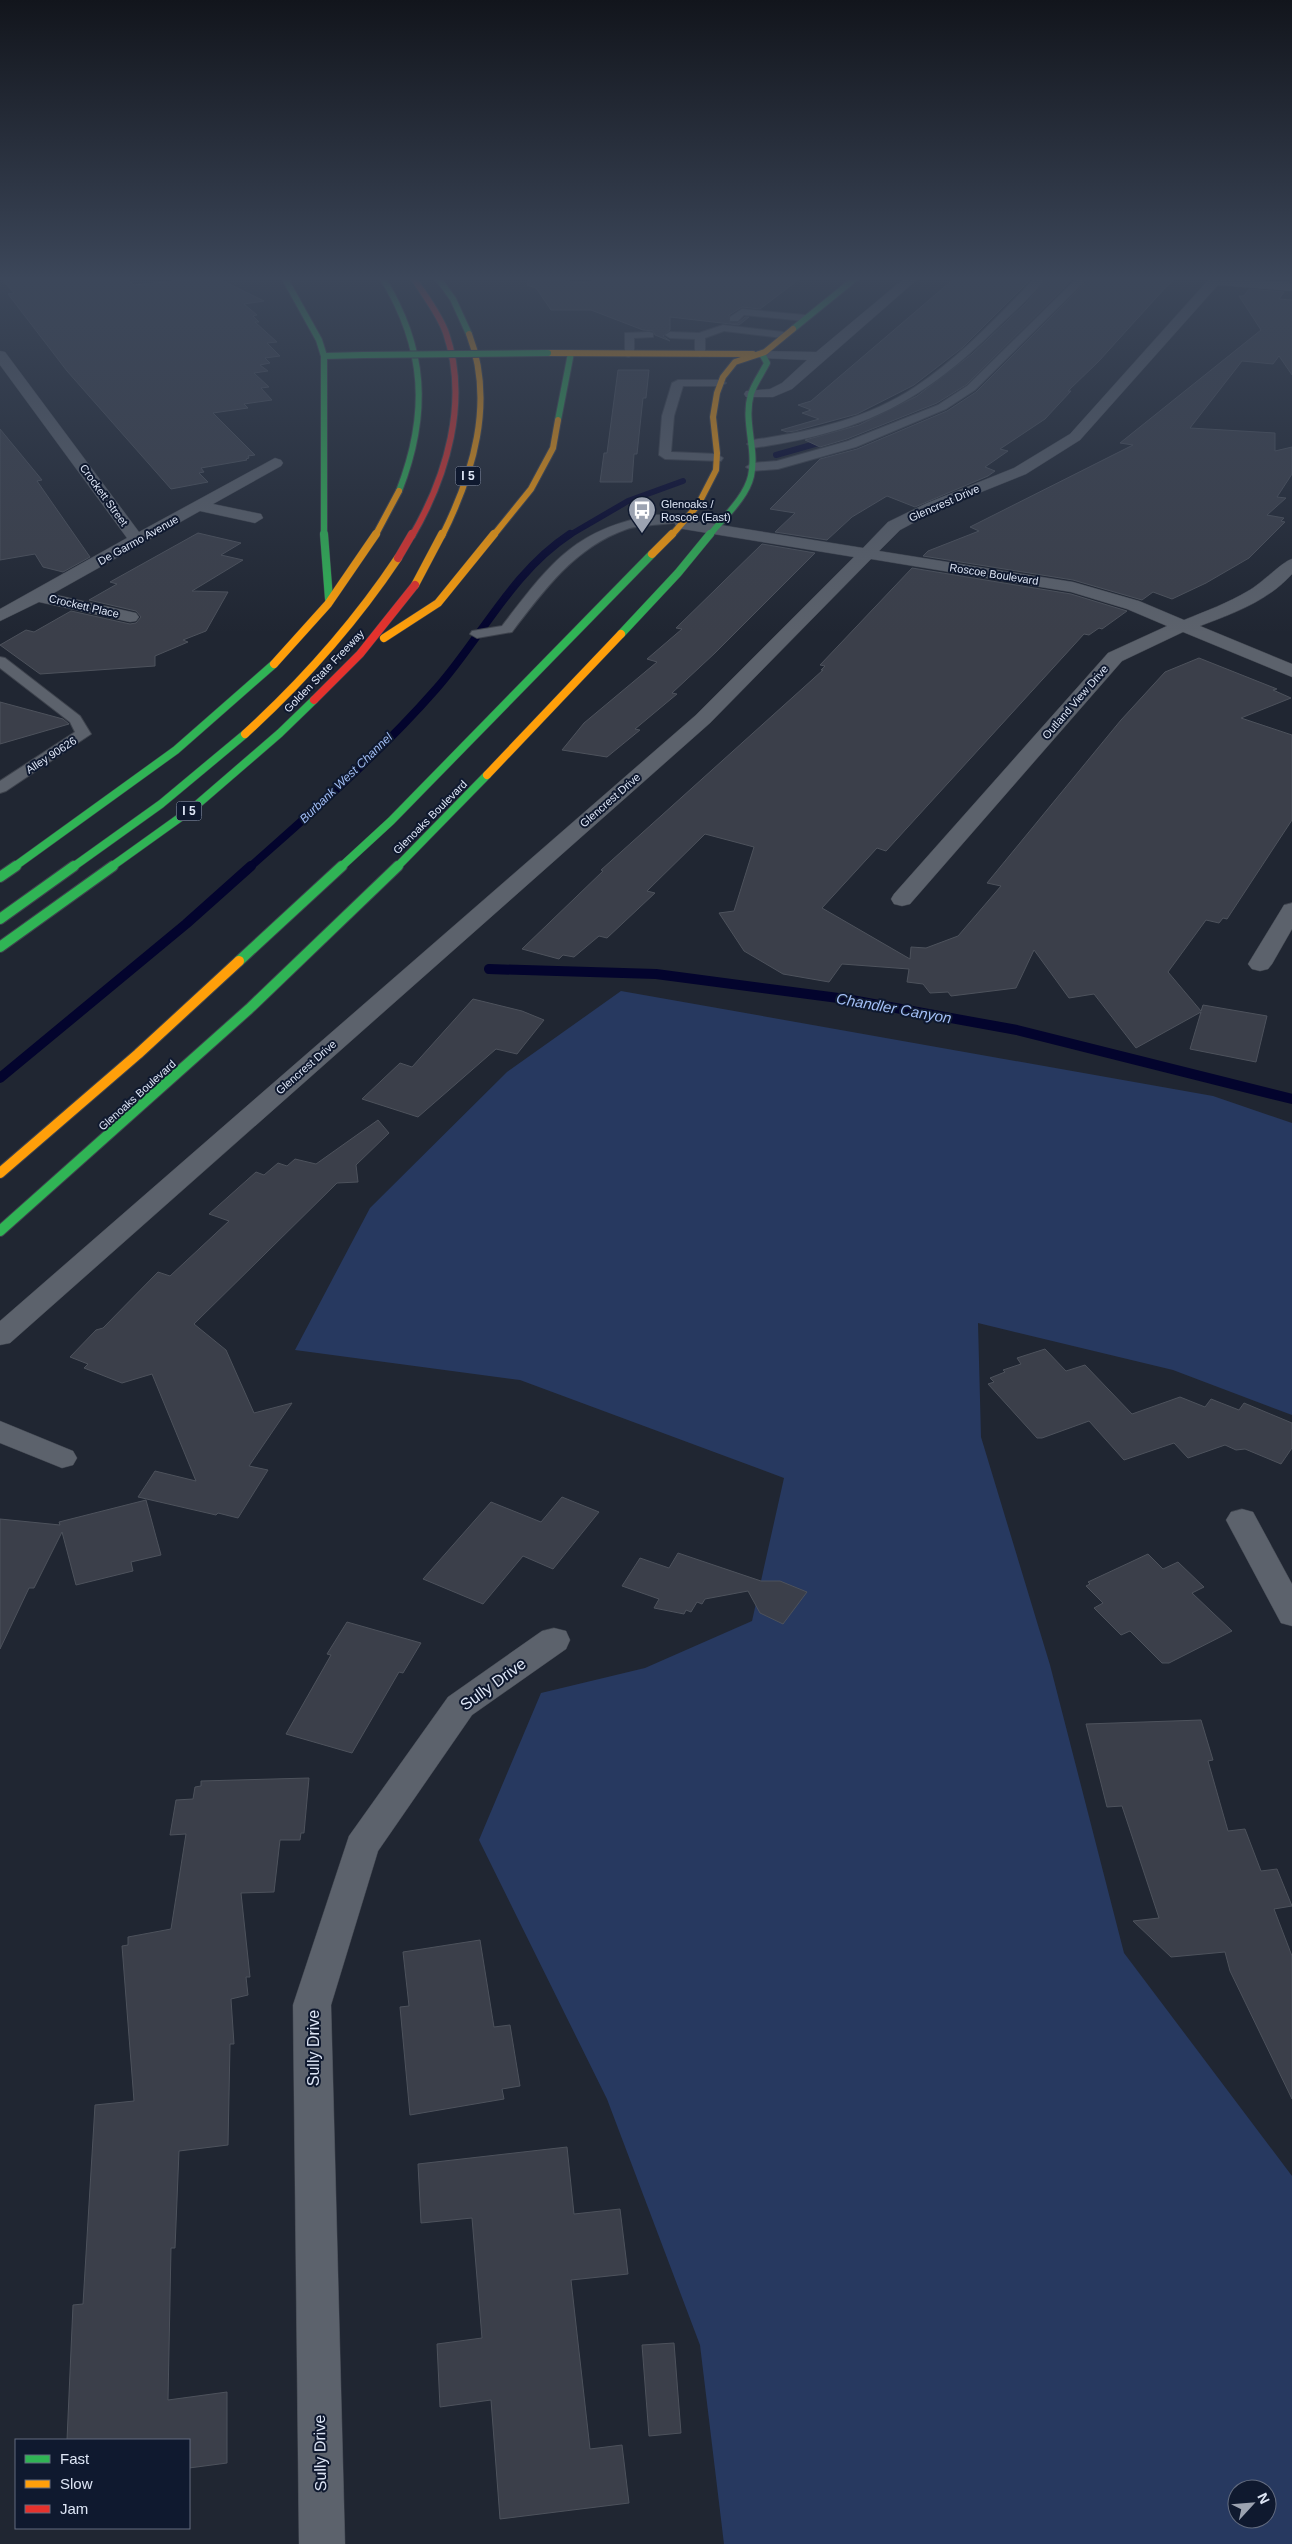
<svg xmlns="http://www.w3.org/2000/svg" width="1292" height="2544" font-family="Helvetica,sans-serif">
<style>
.green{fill:#273960;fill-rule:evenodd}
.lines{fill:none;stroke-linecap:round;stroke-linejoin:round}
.stream-far2{stroke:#03042d;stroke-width:6}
.stream-far1{stroke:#03042d;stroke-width:8}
.stream{stroke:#03042d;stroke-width:10}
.building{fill:#3b3f4a;stroke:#4d525c}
.lane-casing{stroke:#3e434d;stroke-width:2}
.street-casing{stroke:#3e434d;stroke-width:1}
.fast-far2-casing{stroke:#3e434d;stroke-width:8}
.fast-far1-casing{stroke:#3e434d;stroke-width:9}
.fast-casing{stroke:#3e434d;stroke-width:12}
.slow-far2-casing{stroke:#3e434d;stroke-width:8}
.slow-far1-casing{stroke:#3e434d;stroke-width:9}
.slow-casing{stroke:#3e434d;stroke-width:12}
.jam-far1-casing{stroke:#3e434d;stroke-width:8}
.jam-casing{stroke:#3e434d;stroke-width:9}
.lane{fill:#5c626c;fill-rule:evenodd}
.street{fill:#5c626c;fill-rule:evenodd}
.fast-far2{stroke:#30b455;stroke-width:6}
.fast-far1{stroke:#30b455;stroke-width:8}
.fast{stroke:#30b455;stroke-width:10}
.slow-far2{stroke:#ff9f0a;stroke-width:6}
.slow-far1{stroke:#ff9f0a;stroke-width:8}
.slow{stroke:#ff9f0a;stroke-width:10}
.jam-far1{stroke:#e5322d;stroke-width:6}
.jam{stroke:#e5322d;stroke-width:8}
.fast-bridge-casing{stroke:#3e434d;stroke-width:8;stroke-linecap:butt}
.fast-bridge{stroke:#30b455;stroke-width:6}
.labels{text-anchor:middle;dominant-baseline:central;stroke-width:4;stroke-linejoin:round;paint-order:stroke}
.far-street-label{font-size:11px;fill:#dee6f6;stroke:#0f192f}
.far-poi-label{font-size:11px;fill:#dee6f6;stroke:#0f192f;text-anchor:start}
.shield{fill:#0f192f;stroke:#a0a8ba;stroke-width:1}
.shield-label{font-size:12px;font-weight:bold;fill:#dee6f6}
.far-water-label{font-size:12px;font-style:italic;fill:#a3bff6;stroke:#0f192f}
.water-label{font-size:15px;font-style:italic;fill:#a3bff6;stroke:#0f192f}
.near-street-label{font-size:16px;fill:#dee6f6;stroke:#0f192f}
</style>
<rect width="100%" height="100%" fill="#202632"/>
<path class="green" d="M621 991 1213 1096 1292 1123V1415L1173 1370 978 1323 981 1437 1050 1665 1124 1953 1292 2176V2544H724L700 2345 607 2099 479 1840 541 1693 645 1668 752 1621 784 1478 520 1380 295 1350 370 1208 507 1072ZM1237 2489H1267V2519H1237Z"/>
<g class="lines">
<g class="stream-far2">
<path d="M776 455 829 440"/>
<path d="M568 536 628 501 683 481"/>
</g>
<path class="stream-far1" d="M250 867C314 810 380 753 436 689 482 637 511 573 570 534"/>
<g class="stream">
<path d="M489 969 656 974 846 999 1017 1030 1292 1099"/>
<path d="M0 1078 186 924 251 866"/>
</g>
</g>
<g class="building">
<path d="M0 277H126L134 285 215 277 264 301 244 304 257 315 253 316 259 322H255L277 342 267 343 280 356 265 358 270 363 260 365 268 371 254 373 269 387 261 388 272 400 244 404 248 408 213 413 255 455 248 456 249 458 246 459 247 460 201 468 204 472 199 473 208 482 171 489 67 371 8 294 14 293Z"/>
<path d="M595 277H802L760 309 742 307 729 315 730 323H738L745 317H749L739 325 670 317V330L663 336 670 341 655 335 653 331 643 330 591 310H551L536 288 527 285 529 278 590 283Z"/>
<path d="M956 277H1033L962 348 914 385 857 414 795 431 787 432 781 430 819 419 802 413 811 410 798 405 811 401Z"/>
<path d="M1049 277H1075L966 385 937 403 847 439 820 447 805 440 859 425 917 396 972 354 1025 304Z"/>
<path d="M1091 277H1175L1099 361 1068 391H1071L1045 419 1000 449 1008 451 985 467 995 471 988 476 915 507 887 496 852 517 827 540 775 532 795 513 770 509 820 459 857 449 947 411 976 392Z"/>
<path d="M1249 289 1284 292 1279 299 1292 300V375L1279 356 1273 364 1242 361 1190 428 1275 433V451L1292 447V474L1277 497 1286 498 1267 515 1284 518 1281 521 1285 522 1249 558 1206 583 1172 599 1153 592 1142 600 1073 580 923 556 928 551 979 531 970 527 1133 445 1120 443 1261 330 1239 296H1244Z"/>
<path d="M618 370H649L646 398H643L637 454H634L632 482H600L604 453H607Z"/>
<path d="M0 429 42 480 37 481 90 557 63 572 43 567 35 554 0 560Z"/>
<path d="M198 533 241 543 221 555 243 560 192 591 228 592 206 631 183 640 188 642 155 656V666L40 674 0 645 26 630 34 632 71 611 130 624 136 623 141 617 136 611 89 600 117 584 110 582Z"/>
<path d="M762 544 815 553 715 653 672 693 677 694 635 729 640 730 607 757 562 750 584 723 657 662 647 659 682 629 676 628Z"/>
<path d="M912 568 1071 594 1127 611 1102 629 1099 628 1089 635 1084 634 886 851 877 848 822 908 910 959 911 947 926 948 958 936 1001 886 987 883 1121 720 1165 672 1199 658 1277 689 1273 690 1291 698 1241 718 1292 735V820L1227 919 1223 918 1219 923 1206 920 1168 972 1201 1011 1203 1005 1267 1016 1256 1062 1190 1049 1201 1012 1136 1048 1094 994 1069 998 1034 950 1016 988 951 996 948 992 930 993 923 984 907 982 909 969 842 964 829 982 783 974 744 951 719 913 734 911 754 847 705 834 647 891 655 893 607 938 599 936 574 957 563 955 559 959 522 949 603 871 601 870 823 670H821L825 666 820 665Z"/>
<path d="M0 702 63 719 69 724 0 744Z"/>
<path d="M473 999 522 1011 544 1020 517 1054 496 1049 418 1117 362 1099 400 1063 412 1067Z"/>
<path d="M378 1120 389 1133 356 1165 358 1182 337 1183 194 1324 226 1350 254 1413 292 1403 249 1466 268 1470 238 1518 218 1513 216 1515 138 1497 155 1471 196 1481 152 1374 122 1383 84 1368 88 1364 70 1357 96 1330 103 1328 158 1272 170 1276 229 1221 209 1214 256 1172 264 1175 278 1163 287 1166 295 1159 316 1164Z"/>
<path d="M1045 1349 1066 1371 1085 1365 1132 1414 1180 1397 1205 1407 1211 1399 1239 1410 1244 1403 1292 1423V1448L1281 1464 1245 1449 1236 1450 1225 1445 1188 1458 1174 1443 1124 1460 1089 1421 1042 1438H1037L988 1384 994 1382 990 1378 1005 1372 1003 1370 1021 1364 1017 1358Z"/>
<path d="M562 1497 599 1512 553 1569 523 1556 483 1604 423 1579 491 1502 541 1522Z"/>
<path d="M146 1500 161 1555 131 1562 133 1571 76 1585 62 1532 34 1588H29L0 1649V1519L60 1525 59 1522Z"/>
<path d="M678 1553 761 1581H780L807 1592 783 1624 760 1613 748 1591 705 1599 702 1604 697 1602 691 1612 686 1610 684 1614 654 1608 659 1599 622 1586 640 1558 669 1568Z"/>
<path d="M1148 1554 1163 1569 1178 1562 1204 1587 1192 1593 1232 1631 1169 1663H1162L1130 1631 1121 1635 1094 1608 1103 1603 1086 1586 1090 1584 1088 1582Z"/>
<path d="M347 1622 421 1643 403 1673 399 1672 352 1753 286 1734 331 1655 327 1654Z"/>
<path d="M1201 1720 1213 1760 1208 1761 1228 1831 1245 1829 1261 1871 1277 1869 1292 1906 1274 1909 1292 1956V2099L1230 1971 1225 1952 1171 1957 1133 1921 1159 1918 1122 1806 1107 1807 1086 1724Z"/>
<path d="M309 1778 304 1833H301L300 1840H280L274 1892 241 1893 250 1977H246L248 1995 231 1999 234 2044H230L228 2145 179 2151 175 2248H171L168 2400 227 2392V2463L189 2468V2440H67L73 2305 83 2304 95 2105 134 2101 122 1946 128 1945V1937L171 1929 186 1834 170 1835 176 1800 193 1799 195 1787 201 1786V1781Z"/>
<path d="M480 1940 494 2027 510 2025 520 2086 502 2089 504 2099 410 2115 400 2007 409 2006 403 1952Z"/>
<path d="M567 2147 574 2214 620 2209 628 2274 571 2280 590 2449 622 2445 629 2503 500 2519 491 2400 440 2407 437 2344 482 2338 472 2218 421 2223 418 2164Z"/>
<path d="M674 2343 681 2433 649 2436 642 2345Z"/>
</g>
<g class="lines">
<g class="lane-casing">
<g id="lane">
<path d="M1036 277H1047C1033 295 1015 311 999 326 920 404 863 432 753 448L747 444 753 440C809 432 867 419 915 387 960 357 998 316 1036 277Z"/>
<path d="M1078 277H1089L975 390 946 409 856 447 778 469 752 471 746 467 752 463 777 461 848 441 938 405 967 386Z"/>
<path d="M742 309 805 315 810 318 805 321 744 315 738 321H730V317Z"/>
<path d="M723 325 783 332 788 335 783 338 724 331 705 338V354L700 357 695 354V339L670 338 665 335 670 332 699 333Z"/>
<path d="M649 332 653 333V337L634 338V354L629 357 625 356V333Z"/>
<path d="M678 380H720L726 383 720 386H683L674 416 671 452 717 454 723 458 721 461 665 459 659 455 662 416 672 383Z"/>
<path d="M654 515H687L693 519C689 524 640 524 627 529 575 547 544 590 512 632L477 638 470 634 472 631 502 626C550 564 574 529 654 515Z"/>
<path d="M0 657 5 658 80 716 91 734 6 791 0 793V781L75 732 70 722 0 668Z"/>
</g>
</g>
<g class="street-casing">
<g id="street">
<path d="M906 277H920L792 389 773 397H746L744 394 746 391 770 389 782 383 807 360 762 358 757 357 755 354 757 351 816 352Z"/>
<path d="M1211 277 1292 283V291L1218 285 1080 440 1026 474 939 509 900 530 879 551 1073 582 1139 601 1184 620C1206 611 1228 603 1248 591 1261 584 1283 561 1292 559V574C1268 601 1232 614 1200 626L1292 664V677L1183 632 1122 661 910 904 902 906 894 904 891 899 894 894 1108 653 1167 626 1127 609 1071 592 871 559 710 723 10 1343 0 1345V1321L696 715 854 557 683 529 677 528 675 524 677 520 683 519 863 548 888 522 927 503 1014 468 1070 434Z"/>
<path d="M0 351 5 352 139 532 275 458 281 460 283 463 281 466 213 504 261 514 263 518 255 523 200 511 52 594 136 613 139 617 136 621 130 622 39 602 0 621V609L127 538 0 365Z"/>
<path d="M1292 903V929L1272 964 1268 969 1260 971 1252 969 1248 964 1281 910 1284 905Z"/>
<path d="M0 1421 73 1451 77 1458 73 1465 62 1468 0 1443Z"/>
<path d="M1242 1509 1253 1512 1292 1584V1626L1281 1623 1226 1520 1231 1512Z"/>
<path d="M554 1628 566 1631 570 1640 566 1649 472 1715 378 1851 331 2005 345 2544H299L293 2005 349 1836 448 1697 542 1631Z"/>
</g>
</g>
<g class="fast-far2-casing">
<g id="fast-far2">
<path d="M284 277 319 340 324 356 364 355"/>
<path d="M382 277C426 348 429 414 399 491"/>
<path d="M437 277 453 299 469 334"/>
<path d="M793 329 857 277"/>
<path d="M324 356V536"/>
<path d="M558 420 571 353"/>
<path d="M709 536C723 518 746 498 751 476 757 449 743 421 751 394 754 384 762 373 767 363L762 354"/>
</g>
</g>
<g class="fast-far1-casing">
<g id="fast-far1">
<path d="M324 534 329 599"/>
<path d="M621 634 678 573 710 534"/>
<path d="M14 867 176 750 274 664"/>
<path d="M73 867 161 804 245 734"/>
<path d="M111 867 192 809 280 733 314 700"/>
<path d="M341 867 391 821 652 554"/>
<path d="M397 867 487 775"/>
</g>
</g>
<g class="fast-casing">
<g id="fast">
<path d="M0 877 16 866"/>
<path d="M0 919 74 866"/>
<path d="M0 947 113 866"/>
<path d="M239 961 342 866"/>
<path d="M0 1231 249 1009 398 866"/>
</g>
</g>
<g class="slow-far2-casing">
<g id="slow-far2">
<path d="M548 353 753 354"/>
<path d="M375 536 399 491"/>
<path d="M442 536C473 474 495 402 469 334"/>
<path d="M493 536 531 489 553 448 558 420"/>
<path d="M671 536 698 505 716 470 717 453 713 417 717 393 723 377 735 362 765 352 793 329"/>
</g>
</g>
<g class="slow-far1-casing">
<g id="slow-far1">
<path d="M652 554 672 534"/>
<path d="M415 585 442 534"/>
<path d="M384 638 438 603 494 534"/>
<path d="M274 664 328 604 376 534"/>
<path d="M245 734C303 681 354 624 398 558"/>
<path d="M487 775 621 634"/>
</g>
</g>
<g class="slow-casing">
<path id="slow" d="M0 1173 138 1054 239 961"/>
</g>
<g class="jam-far1-casing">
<path id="jam-far1" d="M412 536C447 476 469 401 446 333 439 313 424 295 413 277"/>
</g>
<g class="jam-casing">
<g id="jam">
<path d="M398 558 412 534"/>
<path d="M314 700 360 654 415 585"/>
</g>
</g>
<use href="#lane" class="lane"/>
<use href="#street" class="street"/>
<use href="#fast-far2" class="fast-far2"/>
<use href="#fast-far1" class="fast-far1"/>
<use href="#fast" class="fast"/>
<use href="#slow-far2" class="slow-far2"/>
<use href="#slow-far1" class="slow-far1"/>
<use href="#slow" class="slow"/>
<use href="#jam-far1" class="jam-far1"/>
<use href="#jam" class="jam"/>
<g class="fast-bridge-casing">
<path id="fast-bridge" d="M364 355 548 353"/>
</g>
<use href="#fast-bridge" class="fast-bridge"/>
</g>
<linearGradient id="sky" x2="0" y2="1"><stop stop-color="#12151c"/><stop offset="0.44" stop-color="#3c475a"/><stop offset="1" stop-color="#3c475a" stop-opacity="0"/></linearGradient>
<rect width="1292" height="633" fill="url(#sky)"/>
<defs>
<g id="bus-pin" transform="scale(1.4375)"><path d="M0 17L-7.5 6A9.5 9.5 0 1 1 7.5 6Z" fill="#9ca3b1" stroke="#0f192f"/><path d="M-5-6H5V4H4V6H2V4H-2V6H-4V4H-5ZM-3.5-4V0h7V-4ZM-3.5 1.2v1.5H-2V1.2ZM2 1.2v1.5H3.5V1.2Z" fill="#fff"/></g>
</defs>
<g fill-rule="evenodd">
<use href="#bus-pin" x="642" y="510"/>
</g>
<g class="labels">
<g class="far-street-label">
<text transform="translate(104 495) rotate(54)">Crockett Street</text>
<text transform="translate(944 503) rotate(-24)">Glencrest Drive</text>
<text transform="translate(138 540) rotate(-29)">De Garmo Avenue</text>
<text transform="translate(994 574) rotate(9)">Roscoe Boulevard</text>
<text transform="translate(84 606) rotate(13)">Crockett Place</text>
<text transform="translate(324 671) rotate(-46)">Golden State Freeway</text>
<text transform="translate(1075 702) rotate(-49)">Outland View Drive</text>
<text transform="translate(51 755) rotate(-33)">Alley 90626</text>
<text transform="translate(610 800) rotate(-41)">Glencrest Drive</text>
<text transform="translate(430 817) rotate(-45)">Glenoaks Boulevard</text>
<text transform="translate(306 1067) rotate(-41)">Glencrest Drive</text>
<text transform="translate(137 1095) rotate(-42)">Glenoaks Boulevard</text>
</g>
<g class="far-poi-label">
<text x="661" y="504">Glenoaks /<tspan x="661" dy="13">Roscoe (East)</tspan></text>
</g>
<g class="shield">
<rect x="455.5" y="466.5" width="25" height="19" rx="4"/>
<rect x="176.5" y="801.5" width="25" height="19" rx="4"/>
</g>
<g class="shield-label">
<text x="468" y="476">I 5</text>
<text x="189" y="811">I 5</text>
</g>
<g class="far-water-label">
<text transform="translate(346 778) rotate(-44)">Burbank West Channel</text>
</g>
<g class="water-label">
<text transform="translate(894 1008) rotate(10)">Chandler Canyon</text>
</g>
<g class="near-street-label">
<text transform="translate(493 1684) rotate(-36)">Sully Drive</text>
<text transform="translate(313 2048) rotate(-90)">Sully Drive</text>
<text transform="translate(320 2453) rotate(-91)">Sully Drive</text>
</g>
</g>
<rect x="15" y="2439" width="175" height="90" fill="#0f192f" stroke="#626b7f"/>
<rect x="25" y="2455" width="25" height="8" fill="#30b455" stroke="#626b7f"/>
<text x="60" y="2464" font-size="15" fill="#dee6f6">Fast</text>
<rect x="25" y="2480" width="25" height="8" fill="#ff9f0a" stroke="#626b7f"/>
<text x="60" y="2489" font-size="15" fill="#dee6f6">Slow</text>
<rect x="25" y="2505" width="25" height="8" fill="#e5322d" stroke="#626b7f"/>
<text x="60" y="2514" font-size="15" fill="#dee6f6">Jam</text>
<g transform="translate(1252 2504) rotate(64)"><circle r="24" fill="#0f192f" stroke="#626b7f"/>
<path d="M0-4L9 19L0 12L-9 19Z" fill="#9ca3b1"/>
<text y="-8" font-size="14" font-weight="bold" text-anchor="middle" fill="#dee6f6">N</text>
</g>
</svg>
